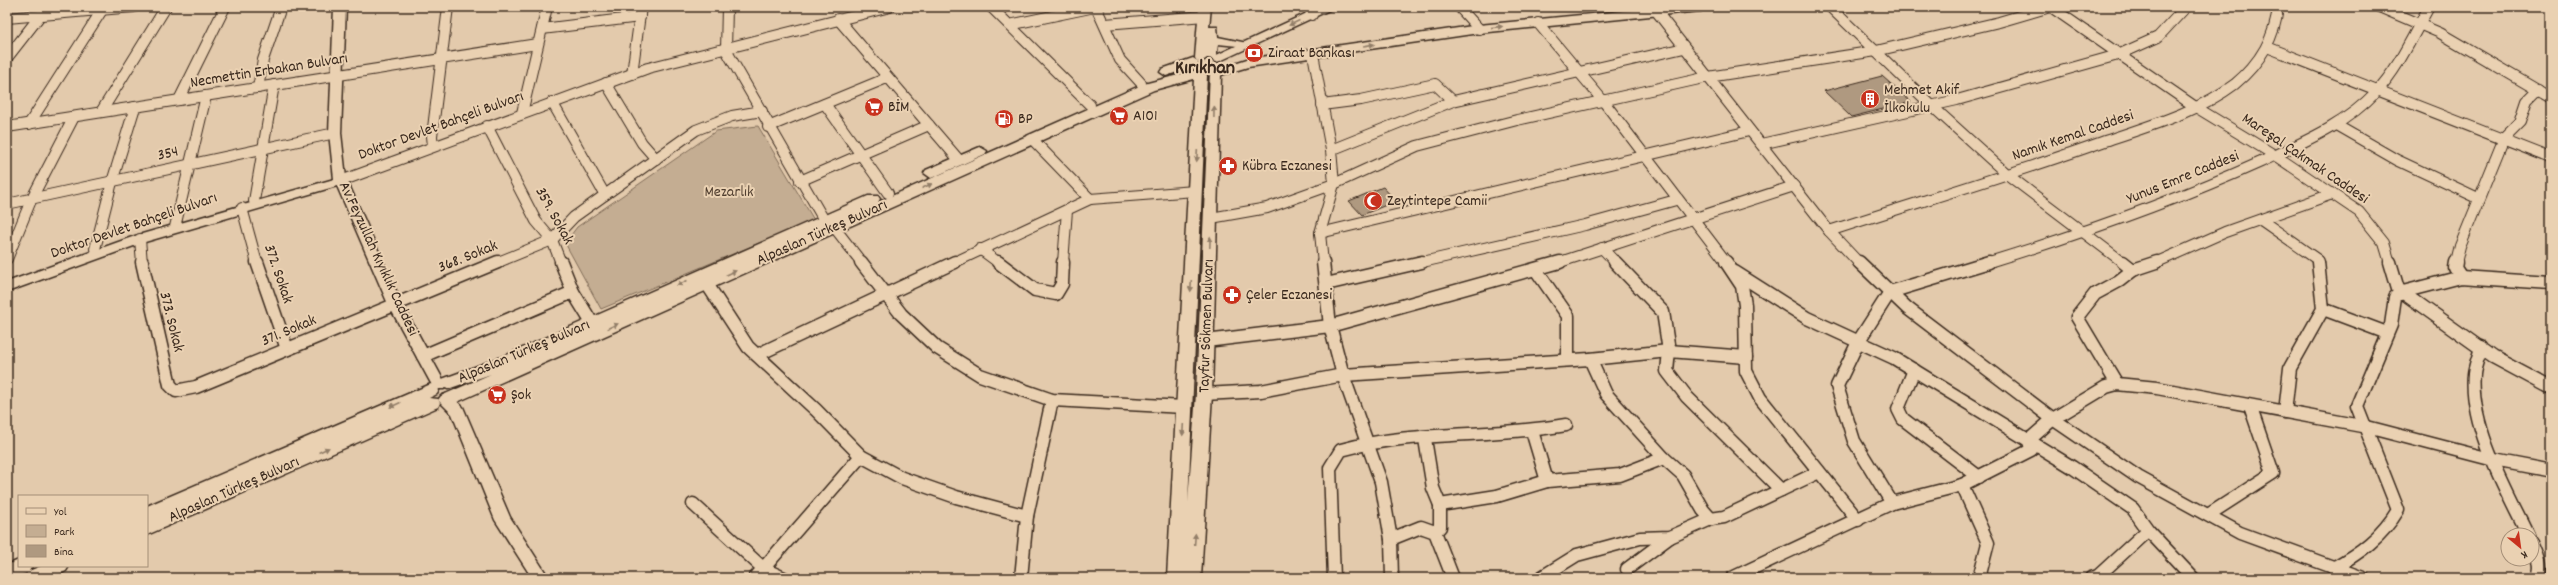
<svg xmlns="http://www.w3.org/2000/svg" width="2558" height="585" font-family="Dekko,sans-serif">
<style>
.green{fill:#c4ad92;stroke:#806c58}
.building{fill:#af9980;stroke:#3b2a1e}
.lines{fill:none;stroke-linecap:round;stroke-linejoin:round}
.minor-far1-casing{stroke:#3b2a1e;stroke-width:12}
.minor-casing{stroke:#3b2a1e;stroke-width:15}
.tertiary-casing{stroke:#3b2a1e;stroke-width:3}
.secondary-casing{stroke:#3b2a1e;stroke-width:3}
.minor-far1{stroke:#ead1b2;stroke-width:10}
.minor{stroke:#ead1b2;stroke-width:12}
.tertiary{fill:#ead1b2;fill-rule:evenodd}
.secondary{fill:#ead1b2;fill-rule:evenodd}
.oneway{fill:#927e68}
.labels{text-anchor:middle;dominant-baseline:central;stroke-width:4;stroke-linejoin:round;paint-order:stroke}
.poi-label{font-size:16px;fill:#3b2a1e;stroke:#ead1b2;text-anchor:start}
.street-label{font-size:16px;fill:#3b2a1e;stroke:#ead1b2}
.park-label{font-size:16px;fill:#503e2f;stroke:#ead1b2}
.district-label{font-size:20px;font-weight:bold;fill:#3b2a1e;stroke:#ead1b2}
</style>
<rect width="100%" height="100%" fill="#e3caac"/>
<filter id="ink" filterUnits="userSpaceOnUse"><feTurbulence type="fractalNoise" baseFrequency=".025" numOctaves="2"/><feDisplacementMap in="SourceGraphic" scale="8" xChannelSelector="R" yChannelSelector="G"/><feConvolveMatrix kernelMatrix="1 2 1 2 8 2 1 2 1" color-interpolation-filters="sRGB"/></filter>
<g filter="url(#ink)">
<path class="green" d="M758 126 814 220 601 309 565 243 577 227 716 131Z"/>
<g class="building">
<path d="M1882 76 1911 102 1851 117 1824 91Z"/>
<path d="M1383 187 1396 201 1362 215 1349 201Z"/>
</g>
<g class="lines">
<g class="minor-far1-casing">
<g id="minor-far1">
<path d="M727 7 726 50 824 220 834 227 862 263"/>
<path d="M991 7 1090 105"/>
<path d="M1096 7 1120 60 1141 83"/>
<path d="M1308 7 1312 15"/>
<path d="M1459 7 1479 29"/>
<path d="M1653 7 1829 231 1859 263"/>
<path d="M1830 7 1932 106 2008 175 2124 263"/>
<path d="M2051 7 2194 106 2276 156 2359 212 2384 243 2390 263"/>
<path d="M2379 7 2440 33 2551 98"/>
<path d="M7 18 134 7"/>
<path d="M838 19 959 160"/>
<path d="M1538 23 1604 102 1727 263"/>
<path d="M1105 24 1205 16"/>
<path d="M1009 25 1095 7"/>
<path d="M542 29 640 17"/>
<path d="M2267 47 2551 158"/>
<path d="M1313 54 1331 150 1334 184 1320 233 1323 263"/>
<path d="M7 58 43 12"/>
<path d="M632 74 641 7"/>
<path d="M606 83 642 143 656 159"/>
<path d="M258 88 263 60 281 7"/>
<path d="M179 100 225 7"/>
<path d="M552 102 605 195"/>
<path d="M825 104 888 193"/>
<path d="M1322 105 1361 100 1435 84 1453 101"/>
<path d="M101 112 166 7"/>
<path d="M522 113 547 7"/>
<path d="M29 124 104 7"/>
<path d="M2336 125 2397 160 2478 198"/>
<path d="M487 126 536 221 552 240 561 263"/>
<path d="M7 127 537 44"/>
<path d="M768 127 887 78"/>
<path d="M1032 139 1090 199 1195 191"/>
<path d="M1761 144 1957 100 2118 55 2158 37 2186 7"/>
<path d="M433 146 432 136 448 7"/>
<path d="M1331 150 1453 101 1684 48"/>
<path d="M341 181 648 68 890 7"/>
<path d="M800 181 929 125"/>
<path d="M254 201 274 85"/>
<path d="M7 204 335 133"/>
<path d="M242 208 257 263"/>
<path d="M1211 218 1267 208 1334 184 1417 146 1517 120 1708 77 1876 51 1999 22 2050 7"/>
<path d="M2261 220 2318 260V263"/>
<path d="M175 227 206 96"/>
<path d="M1829 231C1921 201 2014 174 2105 141 2149 126 2198 112 2235 84 2259 64 2275 38 2278 7"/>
<path d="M1320 233 1749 131"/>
<path d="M140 239 142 263"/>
<path d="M1602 248 1616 263"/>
<path d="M95 249 112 182 135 107"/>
<path d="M980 249 999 263"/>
<path d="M7 259 32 198 74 117"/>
<path d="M496 263 552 240 574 217 696 130 732 116 762 111"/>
<path d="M953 263 1090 199"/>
<path d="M1063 263 1067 210"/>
<path d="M1418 263 1585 225 1676 200"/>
<path d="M1557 263 1794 186"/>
<path d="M1986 263C2081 234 2170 203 2261 162 2303 142 2344 126 2376 92 2399 68 2413 35 2429 7"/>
<path d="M2155 263 2225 232 2332 194"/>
<path d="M2456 263 2460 246 2504 138 2520 122 2527 101 2538 90"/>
</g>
</g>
<g class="minor-casing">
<g id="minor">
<path d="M142 262 170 385 176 391 196 387 498 262"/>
<path d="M257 262 287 349"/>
<path d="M561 262 573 292 592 323"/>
<path d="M861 262 901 314 937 348 980 375 1052 400 1184 407"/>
<path d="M998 262 1035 290 1056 294 1062 284 1063 262"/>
<path d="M1323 262 1330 326 1343 375 1381 482 1391 539 1392 578"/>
<path d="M1615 262 1663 312 1669 351 1667 371 1687 397 1781 490"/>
<path d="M1726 262 1742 286 1745 305 1746 371 1760 398 1858 520"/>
<path d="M1859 262 1907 308 2053 419 2138 477 2240 533 2363 578"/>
<path d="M2123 262 2133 270"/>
<path d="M2390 262 2398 289 2493 357 2551 388"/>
<path d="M2456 262 2455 268 2461 277"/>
<path d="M1536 270 1568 316V360"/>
<path d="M1735 272 1807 318 1894 358 2072 467 2133 509 2148 530 2193 578"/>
<path d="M707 284 748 347 816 410 861 456 902 478 956 497 1027 516"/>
<path d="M1326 284 1422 262"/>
<path d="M2323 309 2387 333"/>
<path d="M1206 341 1330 326 1560 262"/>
<path d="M2481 347C2479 356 2475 365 2474 374 2469 425 2506 490 2528 535"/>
<path d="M757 355 955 262"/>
<path d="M423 356 573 292"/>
<path d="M1590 359 1606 394 1664 458 1683 475 1703 510 1711 519"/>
<path d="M1914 370 1898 409 1903 419 1979 477"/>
<path d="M2117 384 2077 317 2095 294 2119 281 2133 270 2157 262"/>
<path d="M1204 394 1261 391 1343 375 1590 359 1669 351 1746 357"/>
<path d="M2285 412 2290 368 2323 309 2318 262"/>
<path d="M1532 431 1547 481"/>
<path d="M1425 439 1433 488 1440 505V527L1435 532"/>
<path d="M1892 503 1854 441 1837 386 1858 342 1890 292 1989 262"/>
<path d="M693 504 764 569 784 578"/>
<path d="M1440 505 1497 496 1547 481 1620 475 1664 458"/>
<path d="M2208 515 2273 473 2250 406"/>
<path d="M1391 539 1421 527 1435 532 1453 578"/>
<path d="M2532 542C2537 553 2544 567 2537 578"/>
<path d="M2333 568C2360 553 2382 537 2398 510L2357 406 2391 325 2395 297 2403 292 2461 277 2551 283"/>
<path d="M1627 569 1670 537"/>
<path d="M755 578 861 456"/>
<path d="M1021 578 1027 516 1052 400"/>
<path d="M1334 578 1330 468 1341 450C1414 430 1492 438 1566 425"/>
<path d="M1540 578 1577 555 1640 538 1670 537 1711 519 1724 517 1819 472"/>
<path d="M1732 578 1892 503 1962 485"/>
<path d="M1979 578 1988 543 1962 485 2031 450 2029 440 2053 419 2106 387 2117 384 2157 388 2367 427 2494 460 2551 471"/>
<path d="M2091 578 2098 576 2148 530"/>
</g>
</g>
<g class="tertiary-casing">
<g id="tertiary">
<path d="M334 7H346L341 133 346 178 402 304 446 385 444 389H434L388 304 337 186 145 242 7 292V282L135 236 334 179 329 133Z"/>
<path d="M1199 7H1211L1209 27H1217L1218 37 1247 43V47L1218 44 1216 59 1207 58 1201 62 1197 61 1195 58Z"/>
<path d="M446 394 451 396 463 407 510 517 549 578H532L495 520 452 414 438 400 441 396Z"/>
</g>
</g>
<g class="secondary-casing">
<g id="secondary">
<path d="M1320 7H1336L1220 61 1216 62 1210 58Z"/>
<path d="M1664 7H1707L1701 11 1479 33 1248 67 1221 75 1212 394 1201 578H1167L1194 79 1154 90 455 403 449 405 443 403 441 399 443 395 491 374 448 389 442 387 440 383 442 379 502 357 868 196H878L880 199 878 202 1144 84 1197 70 1207 75 1188 502 1196 394 1210 71 1247 59 1479 25Z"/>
<path d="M1193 58 1199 62 1197 65 1166 76 1160 72 1162 69Z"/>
<path d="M980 147 987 151 985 154 936 176 931 178 924 173 926 170Z"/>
<path d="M431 384 437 386 439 390 437 394 429 398 438 399 440 403 438 407 147 535V506Z"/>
<path d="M19 560V566H32L29 571 41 566H69L66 571 52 578H24L27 573 14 578H7V565Z"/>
</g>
</g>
<use href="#minor-far1" class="minor-far1"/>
<use href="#minor" class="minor"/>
<use href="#tertiary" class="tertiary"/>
<use href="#secondary" class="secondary"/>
</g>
<defs><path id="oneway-solid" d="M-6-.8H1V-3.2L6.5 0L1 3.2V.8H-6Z"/></defs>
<g class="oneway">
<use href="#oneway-solid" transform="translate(1294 23) rotate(156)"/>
<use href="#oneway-solid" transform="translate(1497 27) rotate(-6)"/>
<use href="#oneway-solid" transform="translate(1369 45) rotate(-9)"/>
<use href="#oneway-solid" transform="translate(1214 112) rotate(-89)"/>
<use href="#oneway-solid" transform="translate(1197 156) rotate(93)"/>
<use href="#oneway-solid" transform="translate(927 186) rotate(-24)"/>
<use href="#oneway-solid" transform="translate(1210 242) rotate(-88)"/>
<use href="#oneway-solid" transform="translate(731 273) rotate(-24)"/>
<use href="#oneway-solid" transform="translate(682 283) rotate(156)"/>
<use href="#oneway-solid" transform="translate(1191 286) rotate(93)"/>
<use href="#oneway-solid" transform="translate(613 326) rotate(-24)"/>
<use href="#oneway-solid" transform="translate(395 405) rotate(156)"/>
<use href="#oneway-solid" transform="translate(1183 430) rotate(93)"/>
<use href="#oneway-solid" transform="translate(324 450) rotate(-24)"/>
<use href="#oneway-solid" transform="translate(1195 539) rotate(-86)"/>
</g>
</g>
<defs>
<g id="bank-disc" transform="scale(1)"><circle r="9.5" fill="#c8321e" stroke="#ead1b2"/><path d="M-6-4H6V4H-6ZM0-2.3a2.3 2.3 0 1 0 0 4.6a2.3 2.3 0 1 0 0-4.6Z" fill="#fff"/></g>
<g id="building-disc" transform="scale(1)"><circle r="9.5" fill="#c8321e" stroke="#ead1b2"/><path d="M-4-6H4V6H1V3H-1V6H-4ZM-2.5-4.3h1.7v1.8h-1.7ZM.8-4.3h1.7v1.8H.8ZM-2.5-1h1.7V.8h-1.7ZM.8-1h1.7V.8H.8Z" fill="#fff"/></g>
<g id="supermarket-disc" transform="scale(1)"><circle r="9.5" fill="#c8321e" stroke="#ead1b2"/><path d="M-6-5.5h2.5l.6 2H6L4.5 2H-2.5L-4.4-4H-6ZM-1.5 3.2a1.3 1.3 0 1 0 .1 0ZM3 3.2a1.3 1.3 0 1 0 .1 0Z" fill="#fff"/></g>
<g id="fuel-disc" transform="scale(1)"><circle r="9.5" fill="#c8321e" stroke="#ead1b2"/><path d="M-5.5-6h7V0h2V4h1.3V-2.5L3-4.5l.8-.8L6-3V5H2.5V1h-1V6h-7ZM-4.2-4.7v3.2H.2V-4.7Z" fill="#fff"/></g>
<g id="pharmacy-disc" transform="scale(1)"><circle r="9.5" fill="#c8321e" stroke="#ead1b2"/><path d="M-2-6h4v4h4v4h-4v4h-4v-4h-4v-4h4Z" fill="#fff"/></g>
<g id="mosque-disc" transform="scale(1)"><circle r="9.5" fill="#c8321e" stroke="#ead1b2"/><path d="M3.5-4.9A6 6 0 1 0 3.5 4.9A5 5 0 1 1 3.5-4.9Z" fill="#fff"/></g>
</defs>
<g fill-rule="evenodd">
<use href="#bank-disc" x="1254" y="53"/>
<use href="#building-disc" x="1870" y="99"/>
<use href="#supermarket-disc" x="874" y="107"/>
<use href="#supermarket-disc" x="1119" y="116"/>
<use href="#fuel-disc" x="1004" y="119"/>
<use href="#pharmacy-disc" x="1228" y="166"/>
<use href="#mosque-disc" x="1373" y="201"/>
<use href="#pharmacy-disc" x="1232" y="295"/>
<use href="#supermarket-disc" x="497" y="395"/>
</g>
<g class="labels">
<g class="poi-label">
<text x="1268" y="53">Ziraat Bankası</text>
<text x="1884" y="90">Mehmet Akif<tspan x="1884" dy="18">İlkokulu</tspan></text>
<text x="888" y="107">BİM</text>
<text x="1133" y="116">A101</text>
<text x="1018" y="119">BP</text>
<text x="1242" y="166">Kübra Eczanesi</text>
<text x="1387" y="201">Zeytintepe Camii</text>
<text x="1246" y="295">Çeler Eczanesi</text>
<text x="511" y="395">Şok</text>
</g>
<g class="street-label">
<text transform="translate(269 71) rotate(-9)">Necmettin Erbakan Bulvarı</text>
<text transform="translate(441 126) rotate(-20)">Doktor Devlet Bahçeli Bulvarı</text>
<text transform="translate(2073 136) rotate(-19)">Namık Kemal Caddesi</text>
<text transform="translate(168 154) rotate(-13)">354</text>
<text transform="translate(2305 159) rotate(34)">Mareşal Çakmak Caddesi</text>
<text transform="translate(2183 178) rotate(-22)">Yunus Emre Caddesi</text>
<text transform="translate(554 216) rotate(61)">359. Sokak</text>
<text transform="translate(134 226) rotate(-19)">Doktor Devlet Bahçeli Bulvarı</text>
<text transform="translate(822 233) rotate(-24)">Alpaslan Türkeş Bulvarı</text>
<text transform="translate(468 257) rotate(-22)">368. Sokak</text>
<text transform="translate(378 259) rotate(65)">Av.Feyzullah Kıyıklık Caddesi</text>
<text transform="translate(278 274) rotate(71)">372. Sokak</text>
<text transform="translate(171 322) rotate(76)">373. Sokak</text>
<text transform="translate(1207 326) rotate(-88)">Tayfur Sökmen Bulvarı</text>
<text transform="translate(289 331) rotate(-23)">371. Sokak</text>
<text transform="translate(524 352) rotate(-23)">Alpaslan Türkeş Bulvarı</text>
<text transform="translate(234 490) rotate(-24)">Alpaslan Türkeş Bulvarı</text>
</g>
<g class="park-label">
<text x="729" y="192">Mezarlık</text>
</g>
<g class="district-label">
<text x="1205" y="69">Kırıkhan</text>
</g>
</g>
<rect width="2558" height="585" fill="none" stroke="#ead1b2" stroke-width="24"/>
<rect x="12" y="12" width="2534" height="561" fill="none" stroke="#3b2a1e" stroke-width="1.5" filter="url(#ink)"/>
<rect x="18" y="495" width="130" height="72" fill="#ead1b2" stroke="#a48e77"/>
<rect x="26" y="508" width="20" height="6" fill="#ead1b2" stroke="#a48e77"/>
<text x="54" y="515" font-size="12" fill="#3b2a1e">Yol</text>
<rect x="26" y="525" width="20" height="12" fill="#c4ad92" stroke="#a48e77"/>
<text x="54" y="535" font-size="12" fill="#3b2a1e">Park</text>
<rect x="26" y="545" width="20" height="12" fill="#af9980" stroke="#a48e77"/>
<text x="54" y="555" font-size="12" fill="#3b2a1e">Bina</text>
<g transform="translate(2520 547) rotate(151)"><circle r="19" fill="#ead1b2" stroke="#a48e77"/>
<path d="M0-3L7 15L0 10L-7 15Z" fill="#c8321e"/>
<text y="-6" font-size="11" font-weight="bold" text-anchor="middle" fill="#3b2a1e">K</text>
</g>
</svg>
